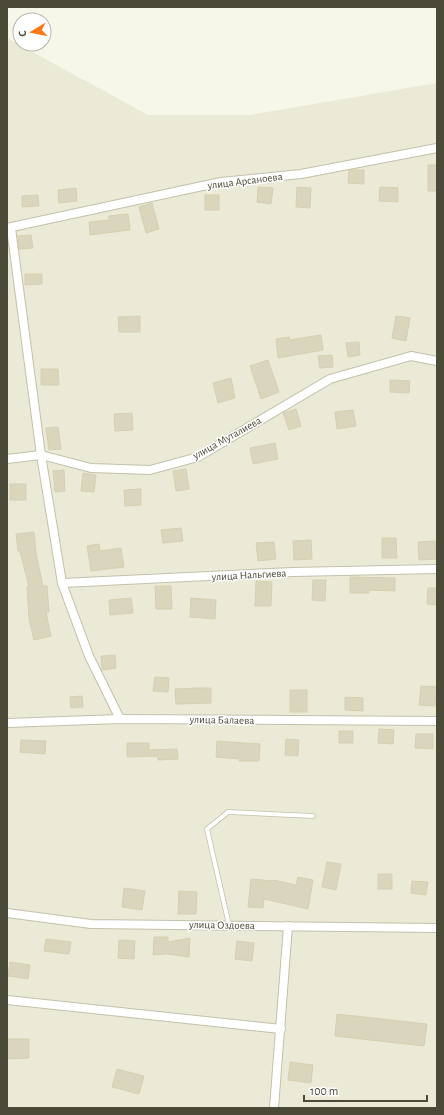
<svg xmlns="http://www.w3.org/2000/svg" width="444" height="1115" font-family="'Alegreya Sans',sans-serif">
<style>
.residential{fill:#ebead7}
.building{fill:#d9d6bd;stroke:#d5d0b0}
.lines{fill:none;stroke-linecap:round;stroke-linejoin:round}
.service-casing{stroke:#c3c1ab;stroke-width:5.5}
.minor-casing{stroke:#c3c1ab;stroke-width:10}
.service{stroke:#fff;stroke-width:4}
.minor{stroke:#fff;stroke-width:8}
.labels{text-anchor:middle;dominant-baseline:central;stroke-width:3;stroke-linejoin:round;paint-order:stroke}
.street-label{font-size:11px;fill:#4b4937;stroke:#fff}
</style>
<rect width="100%" height="100%" fill="#f6f6e9"/>
<path class="residential" d="M7 38 148 115H250L437 83V1108H7Z"/>
<g class="building">
<rect x="428" y="165" width="9" height="26"/>
<path d="M349 170H364V184L348 183Z"/>
<path d="M258 187 273 188 271 204 257 202Z"/>
<path d="M297 187 311 188 310 208 296 207Z"/>
<path d="M380 187 398 188V202L379 201Z"/>
<path d="M76 188 77 201 59 203 58 190Z"/>
<path d="M38 195 39 206 22 207V196Z"/>
<rect x="205" y="195" width="14" height="15"/>
<path d="M152 203 159 229 146 233 139 207Z"/>
<path d="M128 214 130 230 90 235 89 222 109 220V216Z"/>
<path d="M31 235 33 248 19 249 18 236Z"/>
<path d="M25 274H42V284L25 285Z"/>
<path d="M140 316V332H119L118 317Z"/>
<path d="M396 316 410 318 406 341 392 338Z"/>
<path d="M321 335 323 350 278 358 276 339 289 337 290 340Z"/>
<path d="M359 342 360 355 348 357 346 343Z"/>
<path d="M332 355 333 367 320 368 318 356Z"/>
<path d="M268 360 279 392 261 399 250 366Z"/>
<path d="M41 369H58L59 385H41Z"/>
<path d="M231 378 235 398 218 403 213 383Z"/>
<path d="M390 380 410 381 409 393 390 392Z"/>
<path d="M296 409 301 426 289 430 283 413Z"/>
<path d="M353 410 356 426 337 429 335 412Z"/>
<path d="M132 413 133 430 115 431 114 414Z"/>
<path d="M58 427 61 449 49 450 46 428Z"/>
<path d="M275 443 278 459 253 464 250 448Z"/>
<path d="M186 469 189 489 176 491 173 471Z"/>
<path d="M64 470 65 491 55 492 53 471Z"/>
<path d="M83 473 96 475 94 492 81 491Z"/>
<rect x="10" y="484" width="16" height="16"/>
<path d="M141 489V505L125 506 124 490Z"/>
<path d="M181 528 183 541 163 543 161 530Z"/>
<path d="M34 532 36 553 43 586H47L49 612H46L51 636 34 640 29 619 27 587H29L20 551H18L16 534Z"/>
<path d="M382 538H396L397 558H382Z"/>
<path d="M311 540 312 559 294 560 293 541Z"/>
<path d="M435 541 436 559 419 560 418 542Z"/>
<path d="M274 542 276 559 258 561 256 543Z"/>
<path d="M99 544 100 551 121 548 124 567 91 571 87 546Z"/>
<path d="M350 577 395 578V591L369 590V593H350Z"/>
<path d="M313 580H326L325 601 312 600Z"/>
<path d="M256 581 272 582 271 606H255Z"/>
<path d="M155 586H171L172 609H156Z"/>
<path d="M428 588H437V605L427 604Z"/>
<path d="M131 598 133 613 110 615 109 600Z"/>
<path d="M191 598 216 600 215 619 190 617Z"/>
<path d="M115 655 116 668 102 670 101 656Z"/>
<path d="M155 677 169 678 168 692 153 691Z"/>
<path d="M421 686 437 687 435 706 419 705Z"/>
<path d="M199 688H211V703L176 704 175 689Z"/>
<rect x="290" y="690" width="17" height="22"/>
<path d="M82 696 83 707 71 708 70 697Z"/>
<path d="M345 697 363 698V711L345 710Z"/>
<path d="M379 729 394 730 393 744 378 743Z"/>
<rect x="339" y="731" width="14" height="12"/>
<path d="M416 734H433V749L415 748Z"/>
<path d="M286 739 299 740 298 756 285 755Z"/>
<path d="M21 740 46 741 45 754 20 752Z"/>
<path d="M217 741 260 744 259 761H239V759L216 757Z"/>
<path d="M127 743H149V750L177 749 178 759 158 760V756L127 757Z"/>
<path d="M327 862 341 864 336 890 322 887Z"/>
<rect x="378" y="874" width="14" height="15"/>
<path d="M298 877 313 880 308 909 264 899 263 908 248 907 251 879 273 881V880L296 885Z"/>
<path d="M412 881 428 882 426 895 411 893Z"/>
<path d="M124 888 145 891 142 910 122 907Z"/>
<path d="M179 891 197 892 196 914H178Z"/>
<path d="M154 937H168V942L190 938 189 957 167 954 153 955Z"/>
<path d="M46 939 71 942 69 954 44 951Z"/>
<path d="M119 940 135 941 134 959 118 958Z"/>
<path d="M237 941 254 943 252 961 235 959Z"/>
<path d="M10 962 30 965 28 979 8 976Z"/>
<path d="M337 1014 427 1024 424 1046 335 1036Z"/>
<path d="M7 1039H29V1058L7 1059Z"/>
<path d="M290 1062 313 1065 311 1083 288 1080Z"/>
<path d="M117 1069 144 1076 139 1094 112 1087Z"/>
</g>
<g class="lines">
<g class="service-casing">
<path id="service" d="M229 925 207 829 228 812 313 816"/>
</g>
<g class="minor-casing">
<g id="minor">
<path d="M7 228 221 182 301 174 437 148"/>
<path d="M11 228 41 455 62 583 89 656 120 719"/>
<path d="M7 459 41 455 91 468 150 470 198 457 330 379 411 356 437 361"/>
<path d="M62 583 293 572 437 569"/>
<path d="M7 723 120 719 437 721"/>
<path d="M7 913 91 924 437 928"/>
<path d="M7 1000 281 1029"/>
<path d="M274 1108 288 926"/>
</g>
</g>
<use href="#service" class="service"/>
<use href="#minor" class="minor"/>
</g>
<g class="labels">
<g class="street-label">
<text transform="translate(245 181) rotate(-7)">улица Арсаноева</text>
<text transform="translate(227 438) rotate(-29)">улица Муталиева</text>
<text transform="translate(249 575) rotate(-3)">улица Нальгиева</text>
<text transform="translate(222 720) rotate(1)">улица Балаева</text>
<text transform="translate(222 925) rotate(1)">улица Оздоева</text>
</g>
</g>
<rect width="444" height="1115" fill="none" stroke="#4b4937" stroke-width="16"/>
<g transform="translate(32 32) rotate(260)"><circle r="19" fill="#ffffff" stroke="#b7b6af"/>
<path d="M0-3L7 15L0 10L-7 15Z" fill="#ff7818"/>
<text y="-6" font-size="11" font-weight="bold" text-anchor="middle" fill="#4b4937">С</text>
</g>
<path d="M304 1095v6h123v-6" fill="none" stroke="#4b4937" stroke-width="2"/>
<text x="310" y="1095" font-size="12" fill="#4b4937" stroke="#ffffff" stroke-width="3" paint-order="stroke">100 m</text>
</svg>
